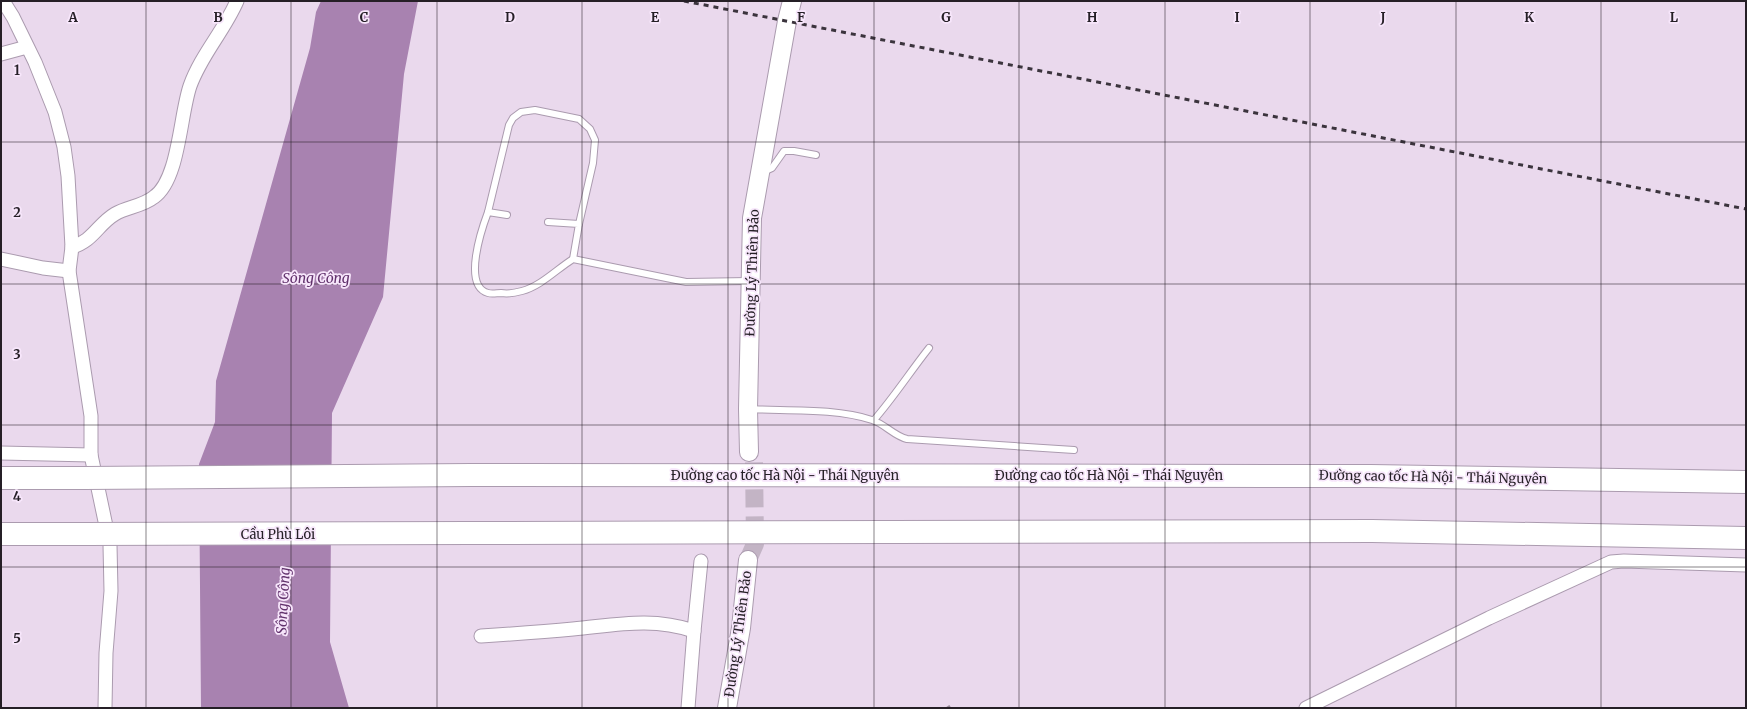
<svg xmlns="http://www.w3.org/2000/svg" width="1747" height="709" font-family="Merriweather,serif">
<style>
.water{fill:#a882b0}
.pier{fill:#ead9ed}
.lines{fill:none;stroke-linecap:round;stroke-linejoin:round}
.secondary-tunnel{stroke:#c3b4c5;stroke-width:18;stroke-dasharray:18 9;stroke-linecap:butt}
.service-casing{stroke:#ab9baf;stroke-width:8}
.minor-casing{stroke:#ab9baf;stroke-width:15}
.secondary-casing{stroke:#ab9baf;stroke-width:20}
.motorway-casing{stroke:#ab9baf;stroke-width:24}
.path{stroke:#978a99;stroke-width:2.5;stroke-dasharray:4 2;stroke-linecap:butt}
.service{stroke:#fff;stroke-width:6}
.minor{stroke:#fff;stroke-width:13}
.secondary{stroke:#fff;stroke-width:18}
.motorway{stroke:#fff;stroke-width:22}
.rail{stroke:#3b343d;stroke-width:3;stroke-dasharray:5 5;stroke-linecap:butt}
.motorway-bridge-casing{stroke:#ab9baf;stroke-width:24;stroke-linecap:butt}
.motorway-bridge{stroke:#fff;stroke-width:22}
.grid{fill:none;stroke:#251f26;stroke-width:1;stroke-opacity:0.55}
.labels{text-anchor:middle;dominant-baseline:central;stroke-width:3.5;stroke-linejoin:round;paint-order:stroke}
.street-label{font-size:13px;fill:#251f26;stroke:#f7e6fb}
.water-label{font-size:14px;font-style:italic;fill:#62326d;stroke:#f7e6fb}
.grid-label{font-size:13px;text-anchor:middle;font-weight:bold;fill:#251f26;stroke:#f7e6fb;stroke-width:3.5;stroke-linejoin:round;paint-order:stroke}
</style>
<rect width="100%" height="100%" fill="#ead9ed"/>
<path class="water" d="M321 1H418L404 74 383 297 332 413 330 642 349 708H201L199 464 215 422 216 381 310 48 316 12Z"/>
<path class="pier" d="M333 476V534H197V477Z"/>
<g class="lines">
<path class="secondary-tunnel" d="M748 560 755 544 754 462 749 452"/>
<g class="service-casing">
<g id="service">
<path d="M763 172 772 168 784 151H794L816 155"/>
<path d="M488 212 509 125 513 118 521 112 535 110 579 119 590 129 595 140 593 163 579 224"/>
<path d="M507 215 488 212C482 228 462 286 488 293 492 294 497 293 501 293 507 294 515 293 522 291 541 286 557 269 573 259L686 282 749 281"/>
<path d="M548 222 579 224 573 259"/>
<path d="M749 409C787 411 836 408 872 420 885 424 894 436 907 439L1074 450"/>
<path d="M874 420C894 397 910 372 929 348"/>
</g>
</g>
<g class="minor-casing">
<g id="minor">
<path d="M3 1 13 17 35 62 55 112 64 147 68 176 72 247 69 271 91 416V455L110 545 111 591 106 653 105 708"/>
<path d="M1 54 27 47"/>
<path d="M72 247C93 241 98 224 115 214 127 207 143 206 154 197 179 180 180 115 190 86 201 55 224 31 237 1"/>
<path d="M1 259 43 268 69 271"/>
<path d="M1 453 91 455"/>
<path d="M481 636C512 634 542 632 573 629 617 625 651 617 694 631L701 561"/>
<path d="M688 708 694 631"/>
<path d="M1306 708 1489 618 1611 562 1624 561 1746 565"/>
</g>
</g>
<g class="secondary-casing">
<g id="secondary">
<path d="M749 452 748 409 752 218 787 21 792 1"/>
<path d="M727 708 741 628 748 560"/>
</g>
</g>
<g class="motorway-casing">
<g id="motorway">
<path d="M471 475 1371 476 1746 482"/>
<path d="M1 478H84"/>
<path d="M472 533 1372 531 1746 538"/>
<path d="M1 534H84"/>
</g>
</g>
<path class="path" d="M947 708 950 706"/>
<use href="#service" class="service"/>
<use href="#minor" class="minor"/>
<use href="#secondary" class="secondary"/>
<use href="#motorway" class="motorway"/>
<path class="rail" d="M684 1 1746 209"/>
<g class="motorway-bridge-casing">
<g id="motorway-bridge">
<path d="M84 478 471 475"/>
<path d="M84 534 472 533"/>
</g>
</g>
<use href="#motorway-bridge" class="motorway-bridge"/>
</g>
<path class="grid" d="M146 1V708M291 1V708M437 1V708M582 1V708M728 1V708M874 1V708M1019 1V708M1165 1V708M1310 1V708M1456 1V708M1601 1V708M1 142H1746M1 284H1746M1 425H1746M1 567H1746"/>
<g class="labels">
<g class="street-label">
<text transform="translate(752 273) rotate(-88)">Đường Lý Thiên Bảo</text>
<text x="785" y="475">Đường cao tốc Hà Nội - Thái Nguyên</text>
<text x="1109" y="475">Đường cao tốc Hà Nội - Thái Nguyên</text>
<text transform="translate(1433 477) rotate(1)">Đường cao tốc Hà Nội - Thái Nguyên</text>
<text x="278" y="534">Cầu Phù Lôi</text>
<text transform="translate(738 634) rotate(-82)">Đường Lý Thiên Bảo</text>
</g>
<g class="water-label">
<text x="316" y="278">Sông Công</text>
<text transform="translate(283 601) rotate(-87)">Sông Công</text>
</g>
</g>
<g class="grid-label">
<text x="73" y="22">A</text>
<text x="218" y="22">B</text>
<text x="364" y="22">C</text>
<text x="510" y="22">D</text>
<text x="655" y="22">E</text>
<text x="801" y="22">F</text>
<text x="946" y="22">G</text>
<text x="1092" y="22">H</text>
<text x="1237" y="22">I</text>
<text x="1383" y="22">J</text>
<text x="1529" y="22">K</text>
<text x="1674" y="22">L</text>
<text x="17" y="75">1</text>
<text x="17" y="217">2</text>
<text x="17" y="359">3</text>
<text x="17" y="501">4</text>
<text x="17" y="643">5</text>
</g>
<rect width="1747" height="709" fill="none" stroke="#251f26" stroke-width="4"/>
</svg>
